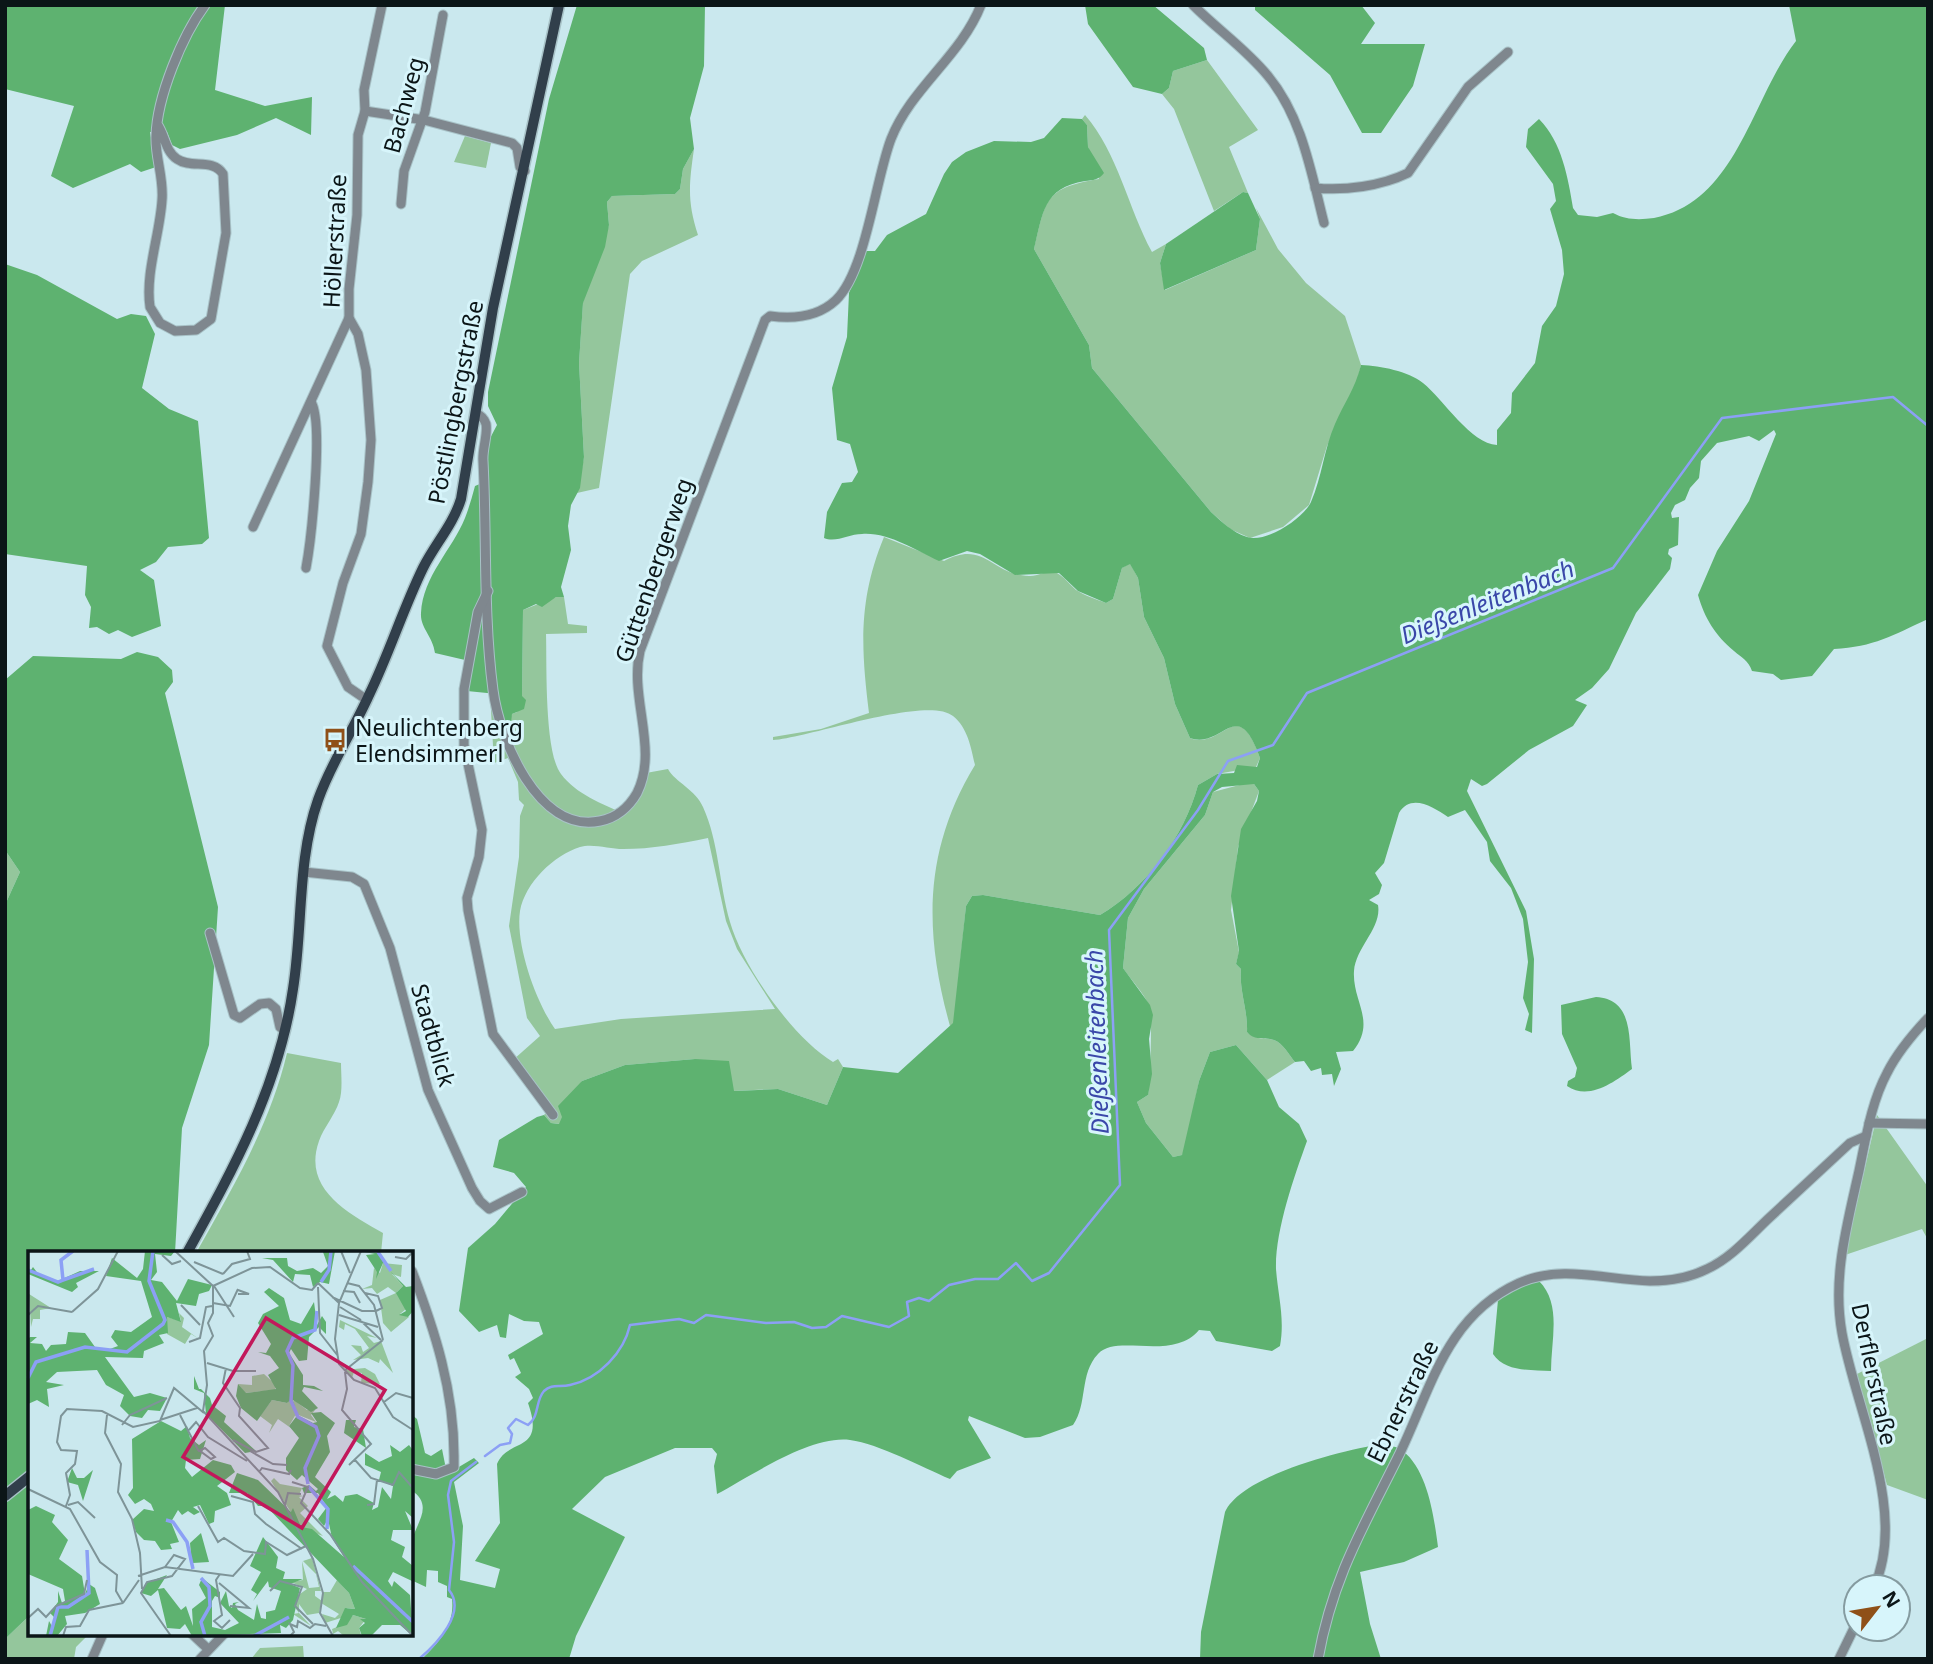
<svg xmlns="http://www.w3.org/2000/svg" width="1933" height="1664" font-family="'Noto Sans',sans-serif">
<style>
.green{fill:#94c69c;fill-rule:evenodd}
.forest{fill:#5eb270}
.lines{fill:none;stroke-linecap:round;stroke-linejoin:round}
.stream{stroke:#8ca0f5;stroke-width:2.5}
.minor-casing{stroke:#a8c2c7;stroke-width:11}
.major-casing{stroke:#a8c2c7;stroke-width:13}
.minor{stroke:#7f878e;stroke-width:9}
.major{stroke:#313f4b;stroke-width:10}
.labels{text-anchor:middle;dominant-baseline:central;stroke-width:6;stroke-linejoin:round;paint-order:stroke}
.street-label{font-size:23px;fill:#0b1517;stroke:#d7f5fb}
.poi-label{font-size:23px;fill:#0b1517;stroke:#d7f5fb;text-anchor:start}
.water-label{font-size:24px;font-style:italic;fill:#3a47a9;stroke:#d7f5fb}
.inset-river{fill:none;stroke:#8ca0f5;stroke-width:3.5}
.inset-road{fill:none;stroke:#7e9498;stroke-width:2}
.view{fill:#c2185b;fill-opacity:0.15;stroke:#c2185b;stroke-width:3.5}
.inset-edge{fill:none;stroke:#0b1517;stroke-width:3.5}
</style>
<rect width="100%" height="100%" fill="#cae8ee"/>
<g class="green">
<path d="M1207 60 1258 130 1229 147 1248 193 1243 192 1214 211 1174 109 1162 94 1169 88 1173 71Z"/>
<path d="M1085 115C1118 153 1128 208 1152 252L1166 244 1160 263 1165 290 1256 250 1260 219 1256 208 1278 249 1306 283 1345 316 1361 365 1356 386 1327 446 1309 505 1283 527 1250 538 1230 529 1211 512 1092 368 1089 345 1034 249C1046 198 1045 188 1099 179L1088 147 1087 125 1082 119Z"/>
<path d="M465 136 491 143 486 168 454 162Z"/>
<path d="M694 149C689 184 687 201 698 235L642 261 630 274 599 488 577 493 584 457 579 363 583 302 609 225 607 202 612 196 675 194 680 189 683 169Z"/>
<path d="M884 537 944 561C984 539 992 575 1029 576 1040 577 1050 567 1060 575 1066 579 1070 585 1076 590 1085 596 1096 599 1106 603L1113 599 1122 568 1130 563 1138 578 1144 617 1164 658 1175 704 1190 738C1223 751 1237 692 1260 758L1256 767 1217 774 1198 785C1184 837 1146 888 1100 915L983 895 972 896 966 906 954 1023 950 1026C924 932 923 851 975 765 971 748 968 728 953 716 928 695 811 737 773 740V737L821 729 869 713C861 648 858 600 884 537Z"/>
<path d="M556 597H564L568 624 587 626V633L546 634C547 664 544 752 561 774 576 794 602 804 625 814L638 795 646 773 668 769C675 782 696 790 703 807 719 842 719 884 730 922 743 967 793 1038 833 1062L838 1059 843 1067 827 1105 778 1089 733 1091 695 1059 625 1065 582 1081 560 1124 551 1123 544 1115 551 1107 513 1060 540 1036 527 1018 509 926 519 857 520 816 524 805 519 800 518 782 508 758 494 763 490 693 505 730 512 714 517 712 522 696 523 610ZM708 838 726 921 737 949 775 1009 621 1019 555 1029C536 1002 515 944 520 911 525 883 554 855 580 847 592 843 610 849 623 849 652 849 679 844 708 838Z"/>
<path d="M1247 783 1254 784 1259 791 1238 847 1231 910 1239 952 1236 964 1241 969C1239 991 1248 1010 1247 1032 1260 1042 1262 1036 1274 1040 1283 1043 1289 1055 1295 1062L1267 1080 1236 1045 1210 1052 1199 1081 1185 1150 1182 1155 1173 1157 1146 1123 1137 1102 1148 1095C1150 1083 1153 1012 1149 1005 1143 992 1131 980 1123 968L1128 918 1144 889 1205 815 1213 792Z"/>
<path d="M5 850 20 872 5 905Z"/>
<path d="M287 1053 341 1063C341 1075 343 1091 339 1102 335 1115 324 1127 319 1141 302 1189 348 1213 383 1233L381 1253H196C232 1189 270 1125 287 1053Z"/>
<path d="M1877 1115 1928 1187V1240L1922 1229 1845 1255Z"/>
<path d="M1928 1338V1500L1887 1485 1857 1374Z"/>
<path d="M30 1615V1634H89L76 1647 74 1659H9L5 1655V1639Z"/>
<path d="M303 1646 304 1659H251L260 1648Z"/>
</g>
<g class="forest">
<path d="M5 5H225L215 90 265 106 312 97 311 135 276 118 237 135 180 149 172 145 167 132H150L156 167 141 172 130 164 73 188 51 176 74 106 5 89Z"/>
<path d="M577 5H705L704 66 690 118 694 149 683 169 680 189 675 194 612 196 607 202 609 225 605 247 583 303 579 363 584 457 580 488 571 505 568 526 571 550 561 587 564 597H556L542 607 536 604 523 610 522 696 526 700 524 709 512 714 510 732 505 730 497 694 467 691 465 660 435 653C433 636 420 628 421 613 423 576 452 550 465 518 469 508 472 497 475 486L482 483 487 444 497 425 488 406V392L549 99Z"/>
<path d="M1085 5H1153L1204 48 1207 60 1173 71 1169 88 1162 94 1133 87 1088 24Z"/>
<path d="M1255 5H1361L1375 23 1361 44H1425L1413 86 1381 133H1362L1330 75 1255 10Z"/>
<path d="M1789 5H1928V619C1893 635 1874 647 1834 649L1812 676 1781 680 1773 674 1752 671C1748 660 1742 658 1734 651 1715 635 1705 619 1698 595L1717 551 1749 501 1776 434 1774 430 1759 441 1749 436 1717 443 1701 461 1699 478 1690 488 1685 500 1675 505 1671 513 1672 518 1679 517 1678 545 1669 549 1668 554 1672 558 1670 569 1636 613 1609 669 1592 688 1575 700 1587 705 1573 726 1529 750 1487 784 1482 786 1471 779 1467 791 1526 911 1534 959 1532 1033 1525 1030 1529 1014 1523 998 1528 962 1523 919 1511 888 1490 861 1487 842 1465 810 1448 817C1433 807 1411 793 1399 813L1384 863 1375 873 1382 885 1379 894 1369 900 1378 905C1382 928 1356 947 1354 971 1352 1002 1377 1021 1353 1051L1336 1052 1341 1069 1334 1086 1332 1074 1322 1075 1321 1068 1311 1071 1304 1061 1295 1062C1289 1055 1283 1043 1274 1040 1263 1036 1256 1042 1247 1032 1248 1010 1239 991 1241 969L1236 964 1239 951 1231 896 1241 829 1257 801 1259 791 1254 784 1222 787 1213 792 1205 815 1144 889 1128 918 1123 968 1150 1005 1153 1015 1149 1039 1152 1074 1148 1095 1137 1102 1146 1123 1173 1157 1182 1155 1199 1081 1210 1052 1236 1045 1267 1080 1279 1107 1299 1124 1307 1141C1294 1177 1275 1231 1276 1269 1278 1296 1285 1318 1280 1346L1272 1351 1216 1341 1210 1331 1199 1330C1172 1362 1117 1333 1098 1354 1079 1374 1088 1404 1073 1425L1040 1437 1025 1438 969 1416 968 1420 991 1458 957 1471 950 1479C922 1467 879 1444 850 1440 810 1435 751 1476 717 1494L714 1466 717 1454 712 1448H675L605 1477 572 1509 625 1537 576 1636 569 1659H422C439 1642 455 1625 452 1599L447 1597V1586L438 1582V1571L427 1570 426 1587 411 1580C411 1568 408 1551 412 1540 417 1522 434 1505 411 1490V1414L417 1419 425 1453 431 1456 442 1449 447 1474 474 1458 479 1463 454 1482 463 1526 460 1580 495 1588 500 1569 475 1561 500 1523 497 1464C508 1437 546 1454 528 1403L533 1398 529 1389 515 1377 521 1373 514 1358 510 1360 508 1355 543 1334 539 1322 524 1321 509 1314 506 1338 500 1337 497 1325 479 1332 459 1311 468 1248 495 1224 526 1187 514 1173 493 1167 499 1140 537 1117 544 1115 551 1123 559 1124 562 1117 558 1106 582 1081 625 1065 695 1059 729 1061 734 1091 778 1089 827 1105 843 1067 898 1073 953 1023 966 906 972 896 983 895 1100 915C1146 888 1184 837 1198 785L1217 774 1234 773 1237 765 1257 767 1260 758C1237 693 1223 750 1190 738L1175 704 1164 658 1144 617 1138 578 1130 564 1122 568 1113 599 1106 603 1078 591 1059 573 1015 575 980 554 967 551 939 561C915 550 888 532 862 534 849 534 836 543 824 538L827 512 842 483 852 482 858 472 850 444 837 440 832 388 847 337 849 293 864 251H875L887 235 926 214 944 174 952 162 966 152 994 141 1031 142 1044 138 1062 118 1082 119 1087 125 1088 147 1104 173C1099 180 1093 180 1085 181 1043 188 1043 213 1034 249L1089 345 1092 368 1211 512C1222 522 1232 532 1247 537 1266 543 1303 519 1311 502 1322 477 1324 449 1335 424 1344 403 1355 389 1361 365 1381 366 1408 371 1423 383 1443 399 1471 444 1497 445V430L1511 413 1512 393 1535 363 1542 326 1556 306 1564 274 1562 250 1550 209 1556 201 1553 184 1526 147 1528 129 1539 119C1562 142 1568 178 1573 208L1578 215 1597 217 1613 213C1626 220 1639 220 1654 218 1737 202 1751 99 1796 41Z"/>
<path d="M1243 192 1248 193 1260 219 1256 250 1164 290 1160 263 1166 244Z"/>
<path d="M5 264 37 275 117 319 131 314 146 316 155 334 142 388 169 409 198 421 209 538 202 544 168 547 156 562 140 570 154 580 161 626 132 637 118 630 109 634 97 627 89 628 91 607 85 595 87 566 5 554Z"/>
<path d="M137 652 158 657 172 670 173 682 165 693 218 907 209 1045 182 1128 175 1253H30V1615L5 1639V905L20 872 5 850V680L33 656 121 659Z"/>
<path d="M1596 997C1635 999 1628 1041 1632 1069 1614 1082 1589 1101 1567 1086L1568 1081 1575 1077 1577 1068 1562 1034 1561 1005Z"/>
<path d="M1539 1281C1562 1304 1551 1340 1551 1371 1531 1370 1505 1372 1493 1354L1498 1300 1525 1284Z"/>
<path d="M1382 1444C1389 1446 1397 1446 1403 1451 1428 1471 1434 1517 1438 1547L1404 1562 1360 1572 1370 1624 1381 1659H1200L1201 1632 1225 1512C1242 1475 1343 1450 1382 1444Z"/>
</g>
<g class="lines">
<g class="stream">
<path d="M485 1456 500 1445 510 1443 512 1434 508 1428 516 1419 528 1425C540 1416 535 1401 544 1391 552 1383 560 1388 570 1385 599 1379 624 1352 630 1325L679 1319 694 1323 706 1315 766 1323 794 1322 812 1328 826 1327 842 1316 889 1327 909 1316 907 1302 919 1298 929 1301 949 1285 975 1279H998L1016 1263 1032 1281 1049 1273 1120 1185 1109 930 1198 810 1228 761 1273 745 1307 693 1613 568 1722 418 1893 397 1928 426"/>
<path d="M419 1659C437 1644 467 1612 449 1590L454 1542 448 1495 451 1481 476 1462"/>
</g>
<g class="minor-casing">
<g id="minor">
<path d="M1193 5C1218 30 1246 49 1268 76 1302 117 1311 172 1324 223"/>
<path d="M365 111 424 120 512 143 517 148 520 167 525 171"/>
<path d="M157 124C165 135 165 151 177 159 191 169 213 158 223 174L226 233 211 319 196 330 175 331 160 323 150 307C145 273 160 234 162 200 164 178 155 157 156 136 157 97 182 36 205 5"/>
<path d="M1315 188C1345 191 1381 186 1408 173L1468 87 1508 52"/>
<path d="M401 204 404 171 425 112 443 15"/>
<path d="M476 413C481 416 484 418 486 424 488 435 482 449 483 461 487 537 483 614 493 690 499 738 538 834 600 821 616 818 629 807 637 793 659 749 629 698 640 651L765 320 770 316C792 319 818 317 836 300 866 271 875 181 891 139 911 88 961 56 981 5"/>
<path d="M253 527 349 318"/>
<path d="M306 568C311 541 324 422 311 402"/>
<path d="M488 591 478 612 464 689V745L482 830 479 857 467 898 468 910 493 1034 553 1115"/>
<path d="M367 700 348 687 327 646 343 583 361 534 368 482 371 440 366 370 358 334 349 318V289L357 215 358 135 365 111 364 90 382 5"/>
<path d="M304 872 352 877 364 884 390 948 428 1090 472 1188 480 1201 489 1209 522 1192"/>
<path d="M210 933 234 1015 240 1018 260 1004 269 1003 276 1009 280 1027 285 1031"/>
<path d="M1869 1123 1928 1124"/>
<path d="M411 1469 436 1474 454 1467V1456C454 1390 435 1331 412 1271"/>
<path d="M1874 1587C1908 1513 1856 1410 1842 1333 1832 1278 1847 1225 1859 1171 1866 1138 1871 1103 1887 1073 1897 1053 1912 1035 1928 1018"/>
<path d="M192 1634 208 1649"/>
<path d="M92 1659 103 1634"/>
<path d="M200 1659 224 1634"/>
<path d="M1318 1659C1333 1576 1364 1526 1400 1453 1431 1389 1446 1316 1519 1283 1562 1264 1606 1280 1650 1281 1669 1281 1689 1278 1707 1269 1731 1258 1749 1237 1768 1219 1795 1194 1823 1168 1850 1143L1866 1136"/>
<path d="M1839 1659 1856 1624"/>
</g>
</g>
<g class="major-casing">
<g id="major">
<path d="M187 1253C234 1168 279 1086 293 989 303 927 297 860 318 800 331 763 353 731 369 695 389 654 403 609 423 568 435 544 453 525 461 499L493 308 559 5"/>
<path d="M5 1496 30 1476"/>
</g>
</g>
<use href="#minor" class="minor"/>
<use href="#major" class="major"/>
</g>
<defs>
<g id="bus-bare" transform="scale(1.89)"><path d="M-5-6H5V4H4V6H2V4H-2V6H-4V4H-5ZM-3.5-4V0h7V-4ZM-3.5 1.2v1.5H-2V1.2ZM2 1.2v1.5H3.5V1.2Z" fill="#8f5018" stroke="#d7f5fb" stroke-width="2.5" paint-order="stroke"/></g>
</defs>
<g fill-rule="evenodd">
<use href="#bus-bare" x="335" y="740"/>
</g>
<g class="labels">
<g class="street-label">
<text transform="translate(403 105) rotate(-75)">Bachweg</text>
<text transform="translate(334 241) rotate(-87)">Höllerstraße</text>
<text transform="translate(455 402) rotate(-79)">Pöstlingbergstraße</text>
<text transform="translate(653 570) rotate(-71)">Güttenbergerweg</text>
<text transform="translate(434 1035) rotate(74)">Stadtblick</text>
<text transform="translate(1875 1374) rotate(78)">Derflerstraße</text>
<text transform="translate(1402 1401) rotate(-64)">Ebnerstraße</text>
</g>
<g class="poi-label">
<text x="355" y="727">Neulichtenberg<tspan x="355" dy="26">Elendsimmerl</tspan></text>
</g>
<g class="water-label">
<text transform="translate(1487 601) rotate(-22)">Dießenleitenbach</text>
<text transform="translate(1096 1042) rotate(-92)">Dießenleitenbach</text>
</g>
</g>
<g transform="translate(28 1251)">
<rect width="385" height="385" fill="#cae8ee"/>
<path d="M355 12 374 14 373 26 364 23 375 35 369 41 378 58 372 63 381 66 363 81 355 72 352 49 368 42 360 36 349 43 344 37 334 38 344 34 346 17 352 22ZM1 43 23 57 12 59V68H5L3 76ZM151 62 156 67 154 76 171 88 163 83 157 93 139 83V66L153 70ZM312 69 349 87 339 85 346 92 353 90 365 122 352 108 351 112 340 107 325 109 333 104 323 94 333 95 335 101 341 97 327 78 317 73 316 79 311 76ZM337 117 347 123 352 133 333 132 334 122 326 121 324 127 316 119ZM236 123 248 134 247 139 217 142 210 133 224 134V125ZM263 148 264 149 263 153 265 155 266 149 279 159H287L283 164 288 171 268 163 261 175 270 182 250 168 241 182 244 174 232 165 244 149 259 152ZM246 227 252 233 274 237 271 244 275 245 271 246 280 255 272 262 295 285 273 277 243 230ZM284 307 293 340H287V345L294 350 295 341H302L309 329 321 342 327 358 319 357 316 366 297 372 294 363 307 367 311 363 293 352 291 362 279 364 271 353V362L283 375 265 363 271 362 266 355 269 345 279 338 263 331 275 329 274 310 281 337 291 336 288 323 275 310ZM325 364 338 368 331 377 333 384 316 385 310 380 305 383 304 378 319 372Z" fill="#94c69c"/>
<path d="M117 0H147L143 5 127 3 129 21 123 29 134 31 149 50 160 28 184 34 181 40 171 43 168 55 148 52 153 71 139 66 140 82 131 84 136 92 116 100 115 107 77 106 106 146 122 142 139 147 132 160 120 159 114 167 102 165 92 155 96 144 78 134 69 119 29 121 18 131 36 134 19 138 21 156 9 149 0 153V88L2 86H9L2 92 14 93 18 100 23 94 38 93 40 81 57 82 67 96 79 99 90 95 83 86 87 79 103 81 124 66 113 30 78 25 84 7 109 27 115 18ZM307 0 301 33 292 31 285 36 282 24 267 23 265 31 245 9 234 7H259L260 15 269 20 285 17 293 22 300 15 295 1ZM337 1 351 2 359 13 355 12 348 28 349 21 338 4 347 3ZM5 16 11 24 30 30 52 20H71L48 32 50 36 44 41 0 23ZM362 20 378 36 385 35V60L380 66 371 64 378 60 368 42 375 35ZM241 37 256 47 262 69 273 73 286 51 289 74 294 65 298 71V83L291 76 281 86 279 109 271 110 263 98 261 102 275 124V134L286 135 295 140 276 136 274 140 290 157 283 161 265 149 269 164 285 172 289 171 283 162 293 161 307 172 299 185 302 201 287 226 303 241 299 248 307 244 315 251 317 245 329 243 346 252 344 259 350 256 354 236 363 248 365 235 351 229 353 221 337 214V202L351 211 364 205 362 194 372 201 381 194 384 198 385 267 377 260 385 279H365L363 289 377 296 374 306 385 315 384 330 365 321 360 330 364 336 366 330 382 344 385 385 372 374H354L343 385H334L331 377 337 372 332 368H338L325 364 319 374 308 377 317 357 327 358 321 342 238 255H230L219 242H201L209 222 230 229 263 261 265 257 273 276 284 278 316 306 304 287 300 268 296 275 290 268 299 256 290 242H276L274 237 281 234 288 240 290 238 274 224 269 229 258 219V207L271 187 261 175 268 166 264 148 259 152 244 149 229 170 213 157 208 145 210 133 218 142 248 138 240 124 251 117 242 105 230 101 238 102 243 93 230 72 235 63 251 55 236 41ZM166 125 171 138H173L182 147 184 154 198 165 196 171 228 200 217 202 178 163 176 142 166 138ZM318 169H328L326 176 335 178 338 197 316 182ZM133 170 153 180 159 175 162 187 171 194 178 189 172 208 158 209 157 217 164 226 185 209 203 214 207 221 189 235 199 242 203 254 187 260 186 271 181 273 172 254 165 256 172 261 166 264 160 260 154 264 150 259 143 271 151 291 142 293 144 298 133 299 127 290 116 289 108 281 104 269 116 258 126 260 123 253 116 248 107 253 100 244 105 237 104 188ZM44 217 49 227H56L65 219 55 250 50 234 39 231ZM8 255 27 264 24 271 40 289 31 308 54 325 57 343 61 333 67 337 72 353 57 362 37 365 39 373 29 385H18L21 370 25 377 27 367 22 362 30 351V340L34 352 37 350 35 338 0 323V259ZM173 282 181 311 165 312 164 317 162 292ZM235 286 250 306 248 317 257 321 255 328H275L262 333 272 337 265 369 258 377 252 374 253 382 164 385 157 373 152 378 139 377 130 339 123 345 113 342 118 332 139 324 130 338 136 337 153 359 158 355 165 375 164 358 178 347 171 334 174 327 192 341V347L187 345 184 350V376L197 379 211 372 192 352 198 340 201 355 204 357 205 352 211 351 207 353 210 359 226 369 229 353 233 367 238 368V361L247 359 253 340 241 336 240 330 225 350 229 343 223 339 233 321 222 315Z" fill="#5eb270"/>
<path class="inset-river" d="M350 1 363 20M0 19 30 31 35 29 33 9 45 0M35 29 66 18M293 31 301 19 303 0M0 127 8 111 57 96 99 101 135 73 137 69 121 30 125 0M280 233 277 217 291 185 288 176 270 166 263 150 265 114 259 100 265 87 287 79 289 60M280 235 300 258 299 278M138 269 145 271 159 291 165 318M325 315 385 371M173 327 181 336 182 355 173 371 177 385M22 385 30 356H40L61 342 59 299M226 385 261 366"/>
<path class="inset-road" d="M147 0 185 35V62L180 72 185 85 176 100 179 134 175 160 250 241 285 308 295 342 292 362 305 385M313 0 322 22M333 0 311 52 307 88 311 113 326 129 347 137 365 166 385 179M134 4 144 13 153 10M367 6 378 8 385 1M166 11 195 23M195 23 204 13 222 8 219 0M290 32 311 52M319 32 331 35 346 54 355 89M185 35 224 17 242 16 272 37 284 39 290 32M186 35 206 66M290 36 292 82 310 105M315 40 326 41 332 52M337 42 350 45 354 57 348 60M210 43H221L210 39M304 46 334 60H348M185 52 202 55 210 38M153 54 172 74M312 56 333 69M44 61 70 38 90 0M0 64 10 55 44 61M311 64 350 76M333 70 353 89M161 91 172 87 178 56 184 55M179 112 205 120H228M198 117 195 132 212 157 211 165 240 197 228 201 205 189M316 120 355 89M317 121 319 138 314 159 343 193 321 214M356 151 368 142 385 147M79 164 77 182 93 213 90 241 104 268 112 302 114 338M152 164 169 197 170 199 171 200H172L183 208 187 206 177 197 171 200M132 169 169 157M94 174 102 164 139 147M161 179 168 171 180 186 219 210M222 200 245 213 259 214M327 209 343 227 365 234 371 221 385 237M231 221 234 217 261 223 263 219M264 231 280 236 273 252 302 283 334 331 385 385M0 238 42 258 72 311 89 324 88 340 95 352M203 245 225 251 227 263 238 273 274 298M40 254 50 251 67 267M257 254 260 242 273 243M339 254 346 253 349 229M38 255 42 244 38 222 47 213 49 200 33 199 29 191 33 165 39 158 74 160 105 176 132 170 146 137 176 162M170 255 190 291 196 287 216 300 237 303 238 291 259 304 278 295M137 316 146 304 157 308 144 325 119 331 113 342 143 385M192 323 188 329 194 364 186 370 194 377 202 369M110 325 137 316 205 325 225 303M191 332 221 357 202 355M242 340 252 330 274 336 267 355 285 373M95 352 111 329M0 367 10 358 18 366 28 355 56 343 59 329M35 385 38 376 52 375 61 359 95 352M262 385 266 381 262 373 269 376 270 370 282 377 287 373 298 375"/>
<path class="view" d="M238 67 357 139 274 277 155 206Z"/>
<rect width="385" height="385" class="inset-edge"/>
</g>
<rect width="1933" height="1664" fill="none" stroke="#0b1517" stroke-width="14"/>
<g transform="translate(1877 1608) rotate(59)"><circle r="33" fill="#d7f5fb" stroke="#859ba0" stroke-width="2"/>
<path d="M0-5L12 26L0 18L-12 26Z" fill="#8f5018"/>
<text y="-10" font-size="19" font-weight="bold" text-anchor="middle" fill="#0b1517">N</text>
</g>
</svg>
